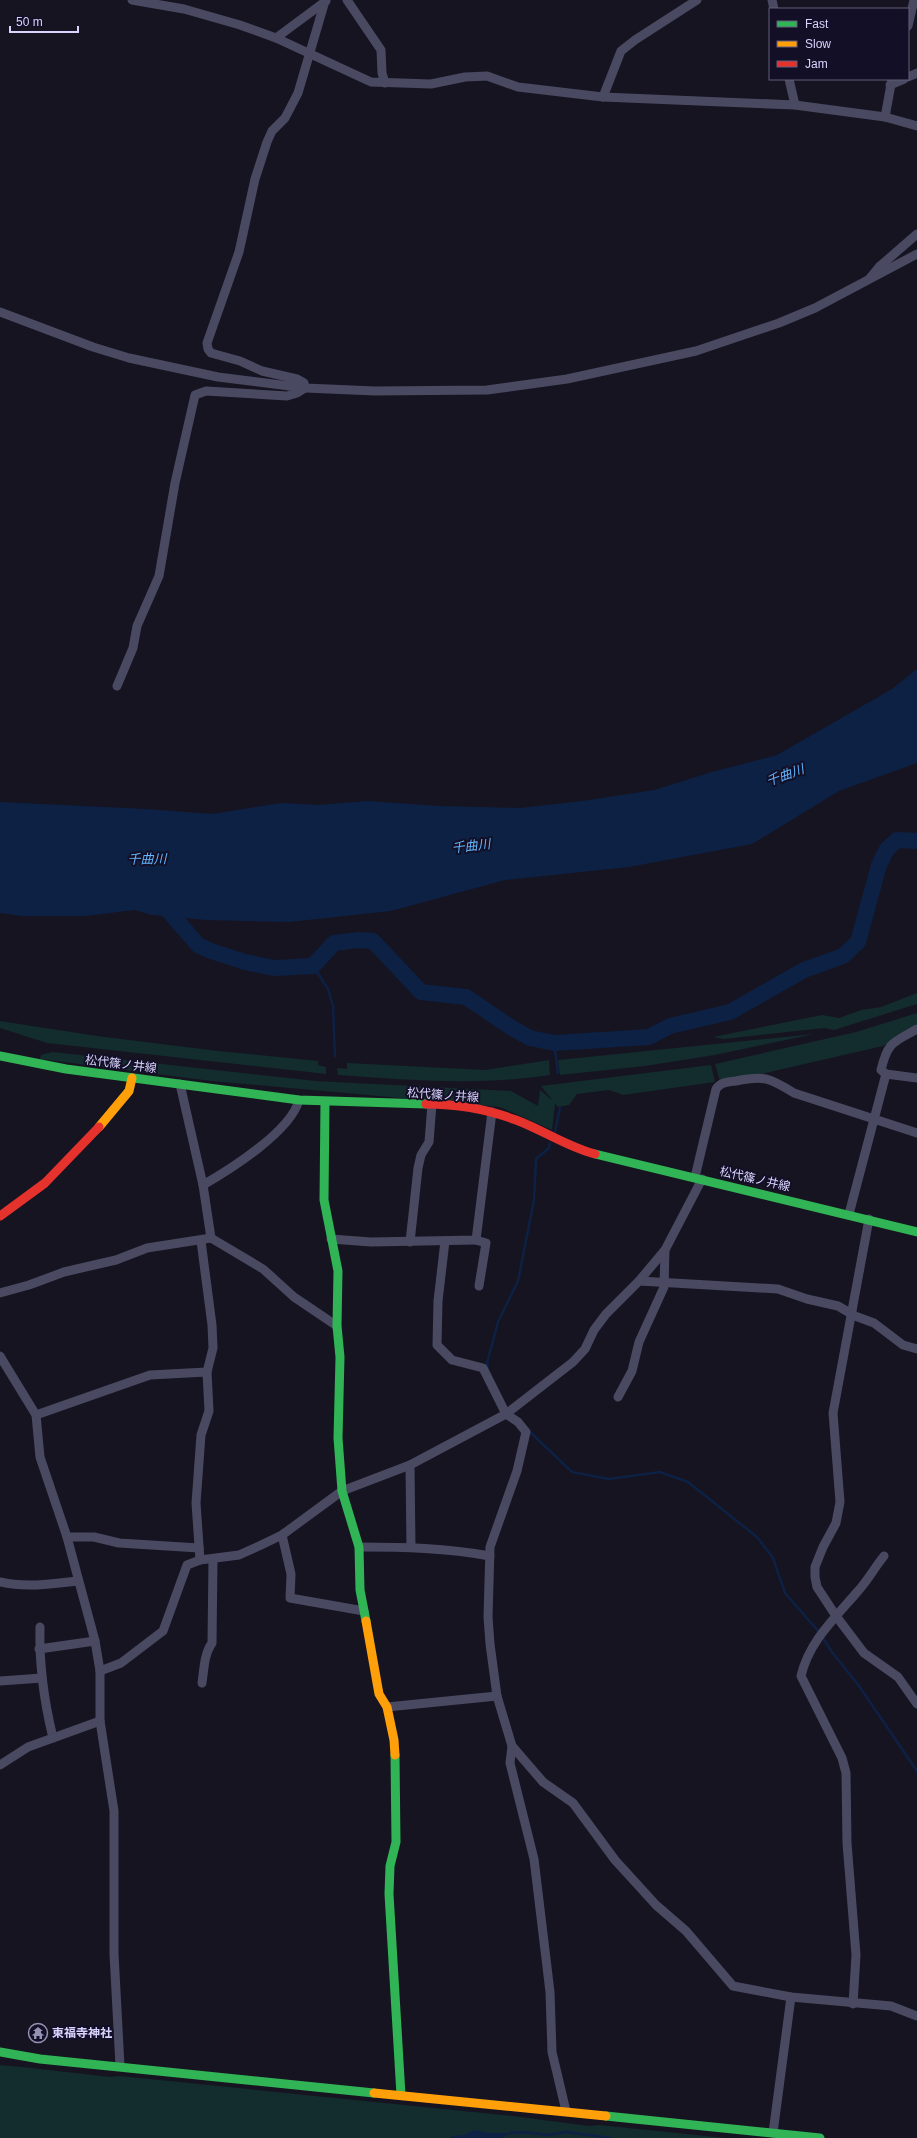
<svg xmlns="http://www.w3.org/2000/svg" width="917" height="2138" font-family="Arial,'Noto Sans JP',sans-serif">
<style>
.green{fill:#132c2d}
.water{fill:#0d2144}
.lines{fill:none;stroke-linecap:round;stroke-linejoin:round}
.stream{stroke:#0d2144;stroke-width:2.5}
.river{stroke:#0d2144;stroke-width:16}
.street{stroke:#4a4962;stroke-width:9}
.fast{stroke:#30b455;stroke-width:9}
.slow{stroke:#ff9f0a;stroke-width:9}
.jam{stroke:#e5322d;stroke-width:9}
.labels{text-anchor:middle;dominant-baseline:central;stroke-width:4;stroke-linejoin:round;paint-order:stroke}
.street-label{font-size:12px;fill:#d9d4ff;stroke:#130f26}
.poi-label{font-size:12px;font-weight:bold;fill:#d9d4ff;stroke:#130f26;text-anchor:start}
.water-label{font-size:13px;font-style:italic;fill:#62b6ff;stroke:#130f26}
</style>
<rect width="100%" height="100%" fill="#161421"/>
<g class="green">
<path d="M917 993V1004L834 1030 824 1028 724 1039 713 1037 822 1015 839 1018 861 1010 881 1007Z"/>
<path d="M917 1013V1027L883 1046 761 1074 720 1081 715 1064 856 1032Z"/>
<path d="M0 1021 97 1036 218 1051 318 1061V1065L326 1067V1074L47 1043 0 1028Z"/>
<path d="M814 1034 715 1055 645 1066 560 1075 558 1060Z"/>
<path d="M53 1052 316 1081 511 1091 538 1106 540 1090 553 1101 541 1086 711 1065 715 1082 623 1095 609 1090 577 1094 569 1105 558 1107 555 1104 552 1130 500 1107 211 1081 40 1059 41 1055Z"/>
<path d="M549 1060 550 1075C480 1086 408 1080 338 1075L337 1068 347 1069V1063L485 1070Z"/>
<path d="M0 2065C37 2068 73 2073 110 2077L120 2076 513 2116 589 2126 599 2125 726 2138H0Z"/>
</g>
<g class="water">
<path d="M917 669V763L839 791 752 844 629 867 505 880 391 911 289 922 206 920 152 915 135 910 85 916H22L0 913V802L146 809 213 814 281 803 318 805 368 801 440 806 520 808 582 801 654 790 712 772 777 755 892 689Z"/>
<path d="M474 2130 488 2133H511L501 2138H451V2136L464 2135Z"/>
</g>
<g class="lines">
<g class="stream">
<path d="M313 966 328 989 333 1006 335 1056"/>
<path d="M554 1043 558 1073"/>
<path d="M555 1132 560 1108"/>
<path d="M488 1369 487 1363 498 1322 518 1281 534 1200 536 1159 549 1148 550 1143"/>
<path d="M528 1430 572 1472 609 1479 660 1472 688 1482 757 1537 773 1558 785 1593 819 1632 832 1652 859 1686 917 1771"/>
<path d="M511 2133 523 2132 548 2135 566 2132 610 2138"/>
</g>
<path class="river" d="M159 900 198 945 211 951 245 962 274 968 313 966 334 943 359 940 373 941 421 992 466 997 512 1028 530 1038 554 1043 649 1037 670 1026 730 1012 804 970 843 956 858 942 879 865 887 849 897 840 917 841"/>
<g class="street">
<path d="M132 0 184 9 240 25 276 38 371 82 431 84 465 77 487 76 518 87 603 97 795 105 885 117 917 126"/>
<path d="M347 0 381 50 382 73 385 83"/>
<path d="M772 0 774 9"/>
<path d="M908 26 914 0"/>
<path d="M276 38 326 1"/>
<path d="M908 77 917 73"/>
<path d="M789 79 795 105"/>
<path d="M890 85 904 79"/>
<path d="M603 97 621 51 635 40 697 0"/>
<path d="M885 117 892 79"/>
<path d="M870 278 879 267 917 234"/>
<path d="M0 312 93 347 129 358 218 377 305 388 375 391 487 390 567 379 696 351 779 323 815 308 917 254"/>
<path d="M117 686 133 648 137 626 159 576 175 483 195 395 206 391 287 396 297 393 305 388 304 383 297 379 262 371 240 361 211 353 208 349 207 343 239 252 255 179 267 142 272 131 285 118 298 93 325 1"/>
<path d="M886 1074 917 1078"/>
<path d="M180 1084 203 1185 211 1238"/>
<path d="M695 1177 716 1089C721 1082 728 1082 736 1081 764 1075 770 1078 794 1093L917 1133"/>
<path d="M203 1185C231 1169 291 1131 299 1100"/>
<path d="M849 1214 886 1074 881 1070C888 1041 893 1043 917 1029"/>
<path d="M869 1219 833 1413 840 1502 836 1523 823 1547 815 1567V1577L817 1587 836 1616 864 1653 898 1677 917 1704"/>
<path d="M331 1239 371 1242 476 1240 492 1112"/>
<path d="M476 1240 486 1243 479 1286"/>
<path d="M445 1241 438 1301 437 1345 452 1360 483 1368 506 1414 518 1422 526 1432 517 1471 490 1547 488 1617 490 1644 497 1696 512 1746 510 1763 534 1859 550 1992 552 2052 566 2111"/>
<path d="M410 1242 418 1168 421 1155 429 1142 432 1104"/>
<path d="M639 1281 778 1289 807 1299 838 1306 855 1316 874 1323 903 1345 917 1349"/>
<path d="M0 1293 29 1285 64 1272 116 1260 147 1248 211 1238 263 1269 294 1297 337 1326"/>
<path d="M0 1356 36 1415 40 1457 67 1537 95 1641 100 1671V1721L114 1811V1954L120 2066"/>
<path d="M618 1397 632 1371 639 1342 664 1287 665 1250"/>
<path d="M36 1415 150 1375 207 1372"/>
<path d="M410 1465 411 1547"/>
<path d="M282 1535 291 1574 290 1598 364 1611"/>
<path d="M67 1537H94L119 1543 199 1548"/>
<path d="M359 1547C404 1547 446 1548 490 1556"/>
<path d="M200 1560 196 1503 201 1435 209 1411 207 1372 213 1348 212 1325 201 1241"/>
<path d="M0 1582C25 1588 53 1584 78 1581"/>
<path d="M40 1627C39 1664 44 1701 53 1738"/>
<path d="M39 1649 95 1641"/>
<path d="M100 1671 121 1663 163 1631 187 1565 200 1560 239 1555 259 1546 282 1535 342 1491 410 1465 506 1414 573 1362 585 1349 594 1330 606 1314 639 1281 665 1250 702 1179"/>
<path d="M0 1681 42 1678"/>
<path d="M202 1683C204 1670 204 1654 212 1643L213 1559"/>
<path d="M387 1707 497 1696"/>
<path d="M512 1746 543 1782 573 1803 615 1860 656 1905 686 1931 733 1986 791 1997 891 2006 917 2016"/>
<path d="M0 1765 28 1747 100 1721"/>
<path d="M853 2004 856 1955 847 1843 846 1773 842 1758 801 1676C809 1641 836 1617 858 1591 868 1580 875 1567 884 1556"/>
<path d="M773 2133 791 1997"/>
</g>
<g class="fast">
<path d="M0 1056 66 1069 299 1100 426 1104"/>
<path d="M325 1102 324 1200 338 1271 337 1326 340 1357 338 1438 342 1491 359 1547 360 1590 366 1621"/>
<path d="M595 1154 917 1232"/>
<path d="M395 1755 396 1842 390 1866 389 1894 401 2095"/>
<path d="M0 2052 40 2059 374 2093"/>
<path d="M606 2116 820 2138"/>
</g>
<g class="slow">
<path d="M99 1127 129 1091 132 1078"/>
<path d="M366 1621 379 1694 387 1707 394 1740 395 1755"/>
<path d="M374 2093 606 2116"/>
</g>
<g class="jam">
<path d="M426 1104C457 1104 487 1109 516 1120 543 1130 567 1147 595 1154"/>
<path d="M0 1216 45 1183 99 1127"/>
</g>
</g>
<defs>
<g id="temple-ring" transform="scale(1)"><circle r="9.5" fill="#130f26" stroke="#9591b1" stroke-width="1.5"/><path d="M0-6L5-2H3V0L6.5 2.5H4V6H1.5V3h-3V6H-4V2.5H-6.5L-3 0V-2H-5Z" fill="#9591b1"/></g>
</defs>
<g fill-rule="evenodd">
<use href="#temple-ring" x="38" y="2033"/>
</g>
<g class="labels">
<g class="street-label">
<text transform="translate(121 1064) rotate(7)">松代篠ノ井線</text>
<text transform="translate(443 1095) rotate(4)">松代篠ノ井線</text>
<text transform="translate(755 1179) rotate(13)">松代篠ノ井線</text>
</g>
<g class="poi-label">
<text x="52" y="2033">東福寺神社</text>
</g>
<g class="water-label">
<text transform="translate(785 775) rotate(-20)">千曲川</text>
<text transform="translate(471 846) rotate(-7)">千曲川</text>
<text transform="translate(147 859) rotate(-1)">千曲川</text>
</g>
</g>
<rect x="769" y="8" width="140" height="72" fill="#130f26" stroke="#625e7d"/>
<rect x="777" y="21" width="20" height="6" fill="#30b455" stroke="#625e7d"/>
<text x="805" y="28" font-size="12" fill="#d9d4ff">Fast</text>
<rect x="777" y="41" width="20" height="6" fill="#ff9f0a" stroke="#625e7d"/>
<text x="805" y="48" font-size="12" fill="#d9d4ff">Slow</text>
<rect x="777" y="61" width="20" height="6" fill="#e5322d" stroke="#625e7d"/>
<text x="805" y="68" font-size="12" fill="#d9d4ff">Jam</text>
<path d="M10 26v6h68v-6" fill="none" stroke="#d9d4ff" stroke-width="2"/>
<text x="16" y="26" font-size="12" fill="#d9d4ff" stroke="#130f26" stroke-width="3" paint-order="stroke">50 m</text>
</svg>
